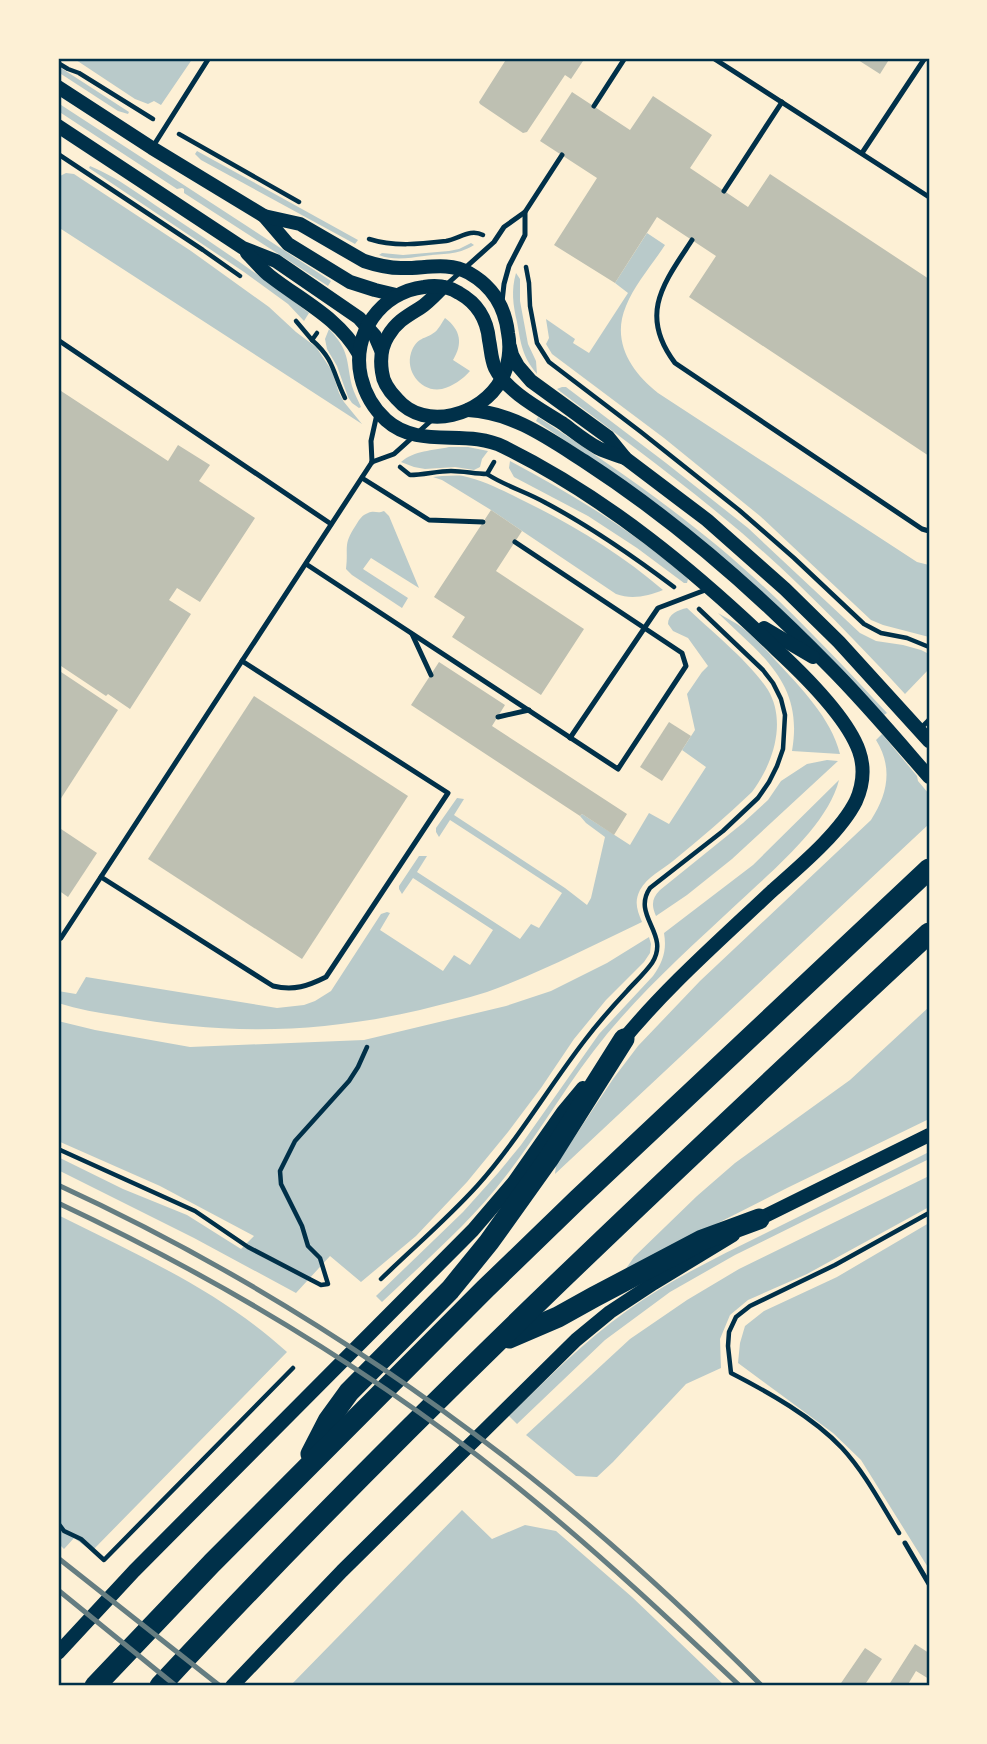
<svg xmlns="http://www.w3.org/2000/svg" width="987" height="1744" font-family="'Nunito Sans',sans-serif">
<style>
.green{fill:#b9caca}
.building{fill:#bec0b2}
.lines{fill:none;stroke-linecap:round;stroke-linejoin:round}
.path{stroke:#003049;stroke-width:4.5}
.service{stroke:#003049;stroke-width:5}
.secondary{stroke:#003049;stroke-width:14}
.motorway{stroke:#003049;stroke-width:21}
.rail{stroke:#657d81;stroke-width:5}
.neatline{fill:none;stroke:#003049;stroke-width:2.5}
</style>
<rect width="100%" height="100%" fill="#fdf0d5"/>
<g class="green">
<path d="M73 58H193L161 105 154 101 148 104 135 99Z"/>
<path d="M58 66 129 112 128 114 118 111 58 72Z"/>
<path d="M58 103 331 281 328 286 184 193V189L182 188 177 189 58 111Z"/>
<path d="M197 151 358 240 355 244 201 160 195 154Z"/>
<path d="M90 166C117 177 140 195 164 211 213 243 262 277 309 313L304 321 288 304 244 272 89 168Z"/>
<path d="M66 173 74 174 80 178 191 251 269 307 296 332 316 347 332 371 339 393 344 402 362 424 58 227V177Z"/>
<path d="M647 233 665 245C652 265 635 284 626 306 611 341 631 372 658 393L917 562 929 565V637L883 625 871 620 760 516 664 438 552 354 546 344 549 338 546 319 575 339 573 343 589 353 628 293 615 283Z"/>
<path d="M471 243 474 245C456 256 444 253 424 256 409 258 394 261 379 255L382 253 403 255 449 251 459 249Z"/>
<path d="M516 273 520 279V301L528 344 536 361 537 374C522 356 521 344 517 322 513 305 511 290 516 273Z"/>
<path d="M445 318C461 330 463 344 453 360L470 371C462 380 453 386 442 389 422 393 405 372 411 353 417 336 425 340 435 332 439 329 442 322 445 318Z"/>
<path d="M329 329C350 351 346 360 352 386 354 393 358 400 361 407L359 408 352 403 348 397 337 366 327 349 325 339Z"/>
<path d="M562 387H566L666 463 748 528 860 633 876 641 903 645 921 650 929 654V669L905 694C853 638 800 583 742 533 682 482 619 436 557 389Z"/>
<path d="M538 417C601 458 662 500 720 548 780 598 834 656 887 713L884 715 588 456 536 421Z"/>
<path d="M449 447H468L488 451 482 459 480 467 474 470 455 467 425 469 414 467 401 462C415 450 432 451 449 447Z"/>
<path d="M510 461C573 495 634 531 688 579L687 583H684L637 548 588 516 514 477 509 468Z"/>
<path d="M442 476C449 476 457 475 463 476 482 480 502 490 518 498 570 523 620 553 663 590 648 596 632 600 616 594L491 510 442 480 433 477Z"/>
<path d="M384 511 389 516 419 588 371 558 363 569 408 598 402 608 352 575 346 569C349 547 342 546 356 525 359 520 362 515 368 513 375 510 377 514 384 511Z"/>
<path d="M687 608C711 631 750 662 768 690 787 722 773 764 752 792 727 816 700 839 673 861 662 870 647 877 640 890 634 902 637 910 642 922 591 946 540 973 487 992 465 999 442 1004 420 1010 316 1034 225 1035 120 1016 98 1013 78 1009 58 1003V991L76 994 86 977 277 1008 304 1005 315 1001 331 991 381 914 387 912 390 913 380 930 443 971 454 955 470 965 493 930 413 878 402 894 399 889V886L419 856H427L417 872 520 939 531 924 539 928 562 893 450 820 439 837 436 832V828L457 798 464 799 454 815 565 888 587 905 591 898 605 837 586 823 580 816 582 814 630 845 649 813 669 824 706 767 682 750 695 730 687 694 702 672 708 666 688 638 673 631 668 624C668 614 678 610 687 608Z"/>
<path d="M718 613C724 617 731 620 737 624 752 634 764 648 776 661 801 688 831 718 840 754L792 751C804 683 762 656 718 613Z"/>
<path d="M882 734 917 776 918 781 929 794V824L555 1174 556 1165 613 1079 638 1046 700 981 871 820C888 794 893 767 876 740Z"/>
<path d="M827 760 838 761 732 859 687 895 656 916C651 905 652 898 660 890L743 823 768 800 781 781 807 764Z"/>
<path d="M839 780C828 825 772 871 739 902 693 945 647 986 607 1034 570 1079 541 1131 505 1177 470 1223 424 1262 382 1302L376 1296 463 1212 498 1173 521 1145 599 1034 653 976C663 962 667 950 664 933L753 865Z"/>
<path d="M649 937 651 944 650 953 644 962 606 1000 574 1039 541 1088 508 1132 467 1182 416 1236 361 1282 330 1256 296 1293 194 1238 58 1170V1157L123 1189 187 1215 241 1249 254 1236 160 1186 58 1141V1021L95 1030 190 1047 364 1040 506 1006 551 991 607 963Z"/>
<path d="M929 1007V1119L787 1188 625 1270 634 1257 697 1196 735 1163 850 1080Z"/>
<path d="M929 1152V1159L735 1255 670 1292 605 1340 517 1424 509 1416C547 1379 584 1341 628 1310 673 1278 723 1254 772 1230 824 1204 877 1178 929 1152Z"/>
<path d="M929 1176V1207L807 1274 748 1300 730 1315 720 1339 721 1368 686 1384 613 1462 597 1477 576 1476 526 1435 630 1339 687 1300 739 1269Z"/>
<path d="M58 1215C138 1255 220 1291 287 1352L92 1551 74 1538 64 1549 58 1543Z"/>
<path d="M929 1223V1569L861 1460 833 1433 738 1363 740 1343 745 1326 764 1311 837 1277Z"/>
<path d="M462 1510 492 1539 525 1525 556 1531 632 1597 725 1686H290Z"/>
</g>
<g class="building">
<path d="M507 58H585L571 79 565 75 527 132 523 133 480 104 479 102Z"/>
<path d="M855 58H890L880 74Z"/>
<path d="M572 92 630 130 653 96 712 135 690 168 748 207 770 174 929 279V456L689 297 716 256 657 217 615 283 554 245 597 178 540 141Z"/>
<path d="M58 389 168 461 178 445 210 465 199 481 255 518 200 602 177 588 169 600 191 614 130 709 108 694 106 696 58 664Z"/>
<path d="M491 510 522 531 496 571 584 629 541 695 452 637 465 617 434 597Z"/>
<path d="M439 662 505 705 492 726 627 814 614 835 582 814 580 816 411 705Z"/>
<path d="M58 670 118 710 58 803Z"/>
<path d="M254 696 408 796 302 959 148 859Z"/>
<path d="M669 722 691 736 662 781 640 767Z"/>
<path d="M58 827 97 853 68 897 58 890Z"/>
<path d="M915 1644 929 1653V1679L916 1671 907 1686H895L890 1683Z"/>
<path d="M865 1648 882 1659 866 1683 871 1686H839Z"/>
</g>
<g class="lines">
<g class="path">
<path d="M58 63 68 69 79 73 153 119"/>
<path d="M179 134 299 202"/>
<path d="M58 154 203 250 240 276"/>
<path d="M369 239C394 247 420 244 446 241 459 239 470 228 483 235"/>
<path d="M526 267 529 283 530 306 537 343 549 362 641 432 739 510 794 558 864 624 881 633 907 638 929 647"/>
<path d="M296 321 312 340 317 333"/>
<path d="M312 340C335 360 333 374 345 398"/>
<path d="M494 462 487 474C505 486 527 492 546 503 591 527 633 556 674 587"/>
<path d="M400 467 410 475C424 475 437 471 451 471 464 471 475 474 487 474"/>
<path d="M58 1149 195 1211 248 1247 321 1285 328 1284 320 1258 308 1246 302 1226 281 1184 280 1171 295 1141 349 1081 358 1067 367 1047"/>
<path d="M381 1279C413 1248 447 1219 477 1186 518 1140 548 1088 585 1040 598 1023 612 1007 627 991 635 982 645 973 652 963 671 934 631 916 650 888L723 831 758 798 769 782 777 766 783 749 785 715 781 699 773 683 763 670 699 609"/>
<path d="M58 1523 64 1531 81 1539 104 1560 293 1368"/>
<path d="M899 1533C881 1504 865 1473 842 1448 813 1417 768 1392 731 1373L728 1346 729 1332 736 1317 750 1306 835 1265 929 1213"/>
</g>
<g class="service">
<path d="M713 58 929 197"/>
<path d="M594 106 625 58"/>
<path d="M152 148 209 58"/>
<path d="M862 153 925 58"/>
<path d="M724 191 782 102"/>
<path d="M692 240C664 283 638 314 675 363L922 529 929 531"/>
<path d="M446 285 494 242 504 227 525 212 562 155"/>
<path d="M502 302 504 284 509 266 525 235V212"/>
<path d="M58 340 331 524"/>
<path d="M372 462 394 454 434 418"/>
<path d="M372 462 371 441 377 414"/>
<path d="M362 478 429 520 483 522"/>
<path d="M306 564 618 769 686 666 682 653 515 542"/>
<path d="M412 634 431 675"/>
<path d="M498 717 529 710"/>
<path d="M919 730 929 720"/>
<path d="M570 738 658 608 708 589"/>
<path d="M101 877 273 986C294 991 308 986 326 977L448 793 242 661"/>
<path d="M58 935 61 938 372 462"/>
<path d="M905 1543 929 1584"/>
</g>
<g class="secondary">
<path d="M58 87 152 148 264 216 288 244 350 282 375 290 396 295"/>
<path d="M58 126 243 248 276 261 359 318 375 336 381 350"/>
<path d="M264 216 300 224 364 261C376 265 388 268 401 268 423 269 448 261 469 273 492 286 505 307 508 333 511 348 509 366 501 380 482 415 425 432 397 399 389 391 383 383 382 372 380 359 381 347 388 336 396 322 407 316 420 308 428 303 436 294 443 287"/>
<path d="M247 253C255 261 262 270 270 276 302 301 339 318 359 354"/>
<path d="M510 347 512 355 518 366 531 381 608 437 625 458 707 520 785 589 839 642 929 741"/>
<path d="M468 410C512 412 548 438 584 461 673 519 755 590 829 666 864 701 896 739 929 777"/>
<path d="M764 628 813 657"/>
<path d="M618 1046C664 989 719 941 772 891 799 867 840 833 856 801 863 785 865 768 859 751 847 717 804 675 777 650 695 571 607 498 504 447 466 428 419 450 386 420 373 408 365 394 361 377 351 334 381 292 424 287 436 285 448 286 459 293 477 303 487 319 489 340 491 349 491 359 495 368 506 391 540 409 562 423 573 431 585 441 598 448 606 452 616 455 625 458"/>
<path d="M753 1222 929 1135"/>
<path d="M58 1653 134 1571 473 1230 514 1182 563 1112 583 1088"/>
<path d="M232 1686 342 1571 576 1340 610 1312 654 1283 733 1235"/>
</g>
<g class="motorway">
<path d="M509 1338 558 1317 594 1297 702 1240 759 1219"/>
<path d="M311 1454 328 1421 349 1392 450 1290 489 1242 549 1158 624 1039"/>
<path d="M95 1686 212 1563 485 1289 578 1199 929 869"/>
<path d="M160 1686C404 1423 667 1177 929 933"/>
</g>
<g class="rail">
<path d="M58 1185C217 1258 366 1350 505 1457 596 1527 681 1605 762 1686"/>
<path d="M58 1203C226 1282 388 1380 532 1499 604 1558 672 1622 740 1686"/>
<path d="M58 1558 220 1686"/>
<path d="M58 1590 176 1686"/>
</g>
</g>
<rect width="987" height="1744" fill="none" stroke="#fdf0d5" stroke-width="119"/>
<rect x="60" y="60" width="868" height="1624" class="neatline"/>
</svg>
